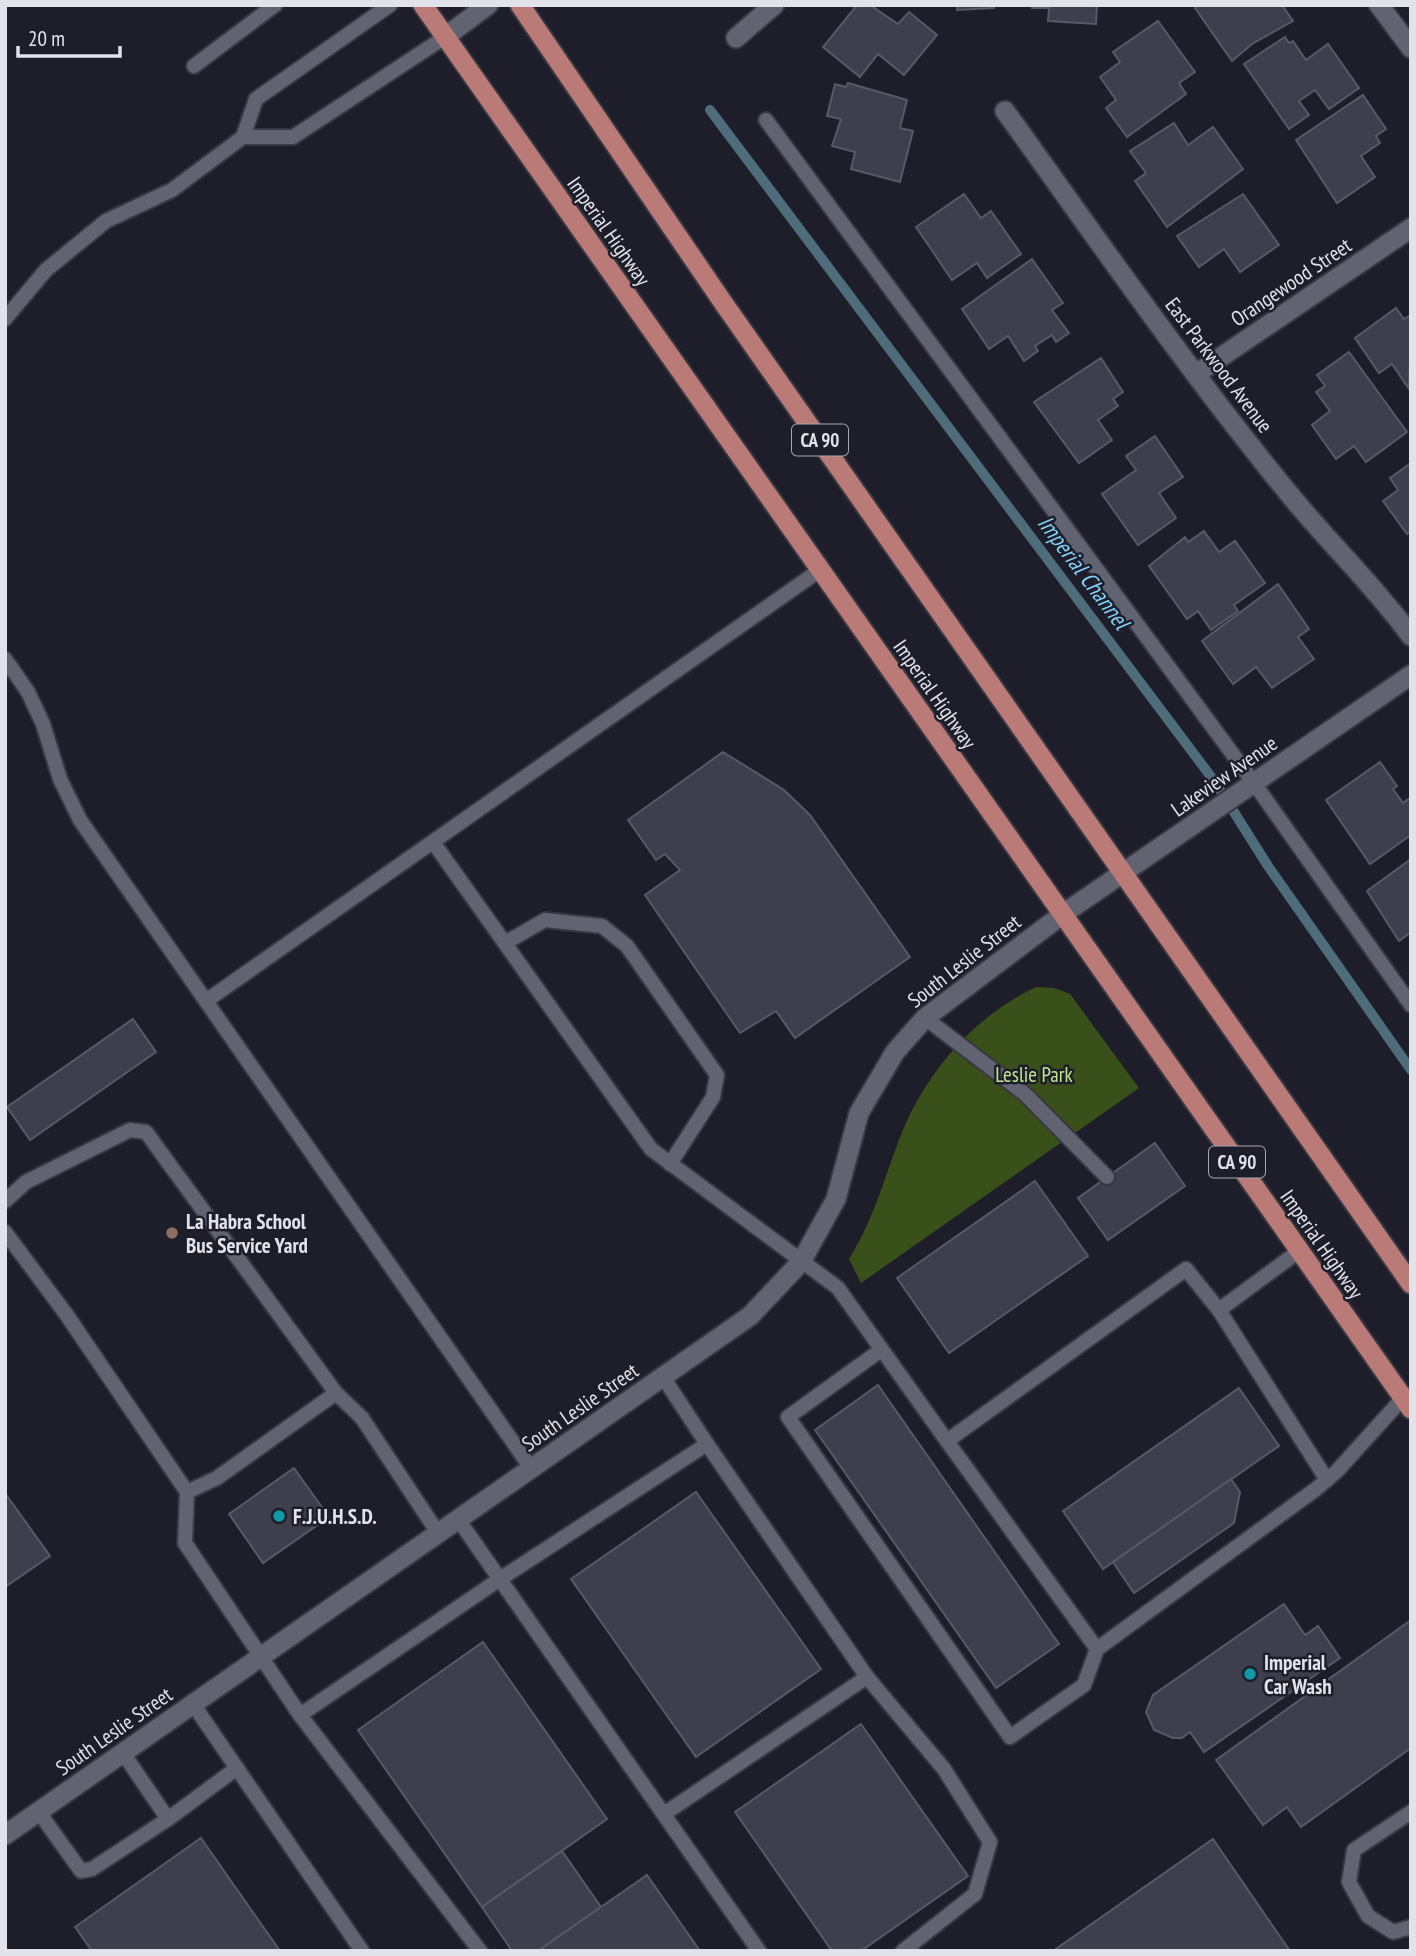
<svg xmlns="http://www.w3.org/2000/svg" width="1416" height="1956" font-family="'PT Sans Narrow',sans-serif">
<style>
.green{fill:#3a501a}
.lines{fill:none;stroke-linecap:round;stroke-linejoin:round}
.stream{stroke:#4f6c7b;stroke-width:10}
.building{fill:#3e3f4c;stroke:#575966;stroke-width:2}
.service-casing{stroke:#383842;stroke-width:18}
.minor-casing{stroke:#383842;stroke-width:23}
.primary-casing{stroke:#383842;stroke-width:23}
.service{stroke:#616371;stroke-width:14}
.minor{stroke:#616371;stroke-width:19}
.primary{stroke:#ba7a77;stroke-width:19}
.education-dot{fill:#8d6e63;stroke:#1d1e2a;stroke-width:2.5}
.culture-dot{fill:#0f9aa8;stroke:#1d1e2a;stroke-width:2.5}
.labels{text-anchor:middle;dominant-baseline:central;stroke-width:5;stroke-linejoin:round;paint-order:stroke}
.shield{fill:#1d1e2a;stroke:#a6a7b0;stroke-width:2}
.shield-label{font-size:19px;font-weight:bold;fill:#e1e2ea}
.street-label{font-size:21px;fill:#e1e2ea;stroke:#1d1e2a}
.park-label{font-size:21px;fill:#bfe68e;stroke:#1d1e2a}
.poi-label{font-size:21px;font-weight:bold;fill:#e1e2ea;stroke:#1d1e2a;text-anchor:start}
.water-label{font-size:23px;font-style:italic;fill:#80d0f8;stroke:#1d1e2a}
</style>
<rect width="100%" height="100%" fill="#1d1e2a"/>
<path class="green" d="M1036 987 1054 988 1070 994 1139 1088 861 1283 849 1259C875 1218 885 1174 903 1130 928 1070 976 1015 1036 987Z"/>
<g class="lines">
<path class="stream" d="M710 110 1215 782 1268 866 1411 1070"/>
</g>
<g class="building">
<path d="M857 5H870L898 24 909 12 937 35 904 75 878 54 860 77 823 47Z"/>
<path d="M957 5H994V8L957 10Z"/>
<path d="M1032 5H1097L1096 24 1048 21 1049 8H1032Z"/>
<path d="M1198 5H1282L1293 21 1252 44 1232 61 1195 8Z"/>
<path d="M1158 21 1195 72 1179 83 1186 94 1127 137 1106 108 1116 100 1100 77 1120 62 1113 52Z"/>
<path d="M1285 37 1289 43 1293 41 1306 60 1328 44 1359 88 1329 109 1315 90 1299 101 1309 115 1289 129 1244 64Z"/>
<path d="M848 83 907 100 900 128 913 131 900 182 851 169 855 152 832 146 841 119 827 116 835 84 846 87Z"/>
<path d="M1363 95 1386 129 1376 136 1380 143 1361 156 1375 177 1337 203 1296 140Z"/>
<path d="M1174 123 1188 145 1213 127 1243 169 1167 227 1135 181 1146 173 1130 151Z"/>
<path d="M964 194 981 218 991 211 1021 254 987 278 977 263 952 280 916 227Z"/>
<path d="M1243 194 1279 245 1240 272 1224 249 1199 267 1177 236Z"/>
<path d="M1032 259 1063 303 1052 310 1069 333 1056 342 1052 335 1035 346 1038 351 1024 361 1008 336 989 349 962 309Z"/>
<path d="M1396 308 1404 319 1411 315 1409 389 1392 364 1379 373 1355 338Z"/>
<path d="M1349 352 1407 432 1366 462 1354 446 1336 459 1312 425 1330 411 1316 392 1325 386 1317 375Z"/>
<path d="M1101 358 1123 392 1113 399 1118 406 1098 420 1112 440 1079 463 1034 402Z"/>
<path d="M1155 436 1183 477 1159 493 1176 518 1138 545 1102 494 1136 470 1126 456Z"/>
<path d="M1411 463V531L1407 534 1383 501 1398 490 1390 478Z"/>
<path d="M1204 531 1219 552 1235 541 1265 583 1234 605 1238 611 1211 630 1198 611 1187 619 1149 566 1185 537 1188 542Z"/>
<path d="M1278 584 1309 629 1298 637 1314 659 1272 688 1256 667 1233 684 1202 641Z"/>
<path d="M723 752 784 790 810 815 910 957 795 1038 776 1011 740 1033 645 895 680 870 665 854 656 860 628 820Z"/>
<path d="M1380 762 1397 786 1393 789 1403 803 1411 797V835L1370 864 1326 800Z"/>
<path d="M1411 859V932L1399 941 1367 891Z"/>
<path d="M133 1019 156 1052 30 1140 7 1107Z"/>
<path d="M1155 1143 1185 1186 1108 1240 1078 1198Z"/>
<path d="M1035 1181 1088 1256 949 1353 897 1278Z"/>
<path d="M878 1385 1059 1644 996 1688 815 1430Z"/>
<path d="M1239 1388 1279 1446 1103 1569 1063 1511Z"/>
<path d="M294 1468 329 1517 263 1563 229 1514Z"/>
<path d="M1231 1479 1240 1492 1234 1523 1134 1593 1113 1562Z"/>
<path d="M696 1492 821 1669 696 1757 571 1579Z"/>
<path d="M5 1493 50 1556 5 1587Z"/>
<path d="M1284 1604 1305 1635 1318 1626 1340 1658 1204 1752 1190 1732 1182 1738H1173L1154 1730 1146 1712 1153 1695Z"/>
<path d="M1411 1620V1748L1301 1827 1287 1807 1263 1825 1216 1760Z"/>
<path d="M483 1642 607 1819 482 1907 358 1730Z"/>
<path d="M861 1724 968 1876 861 1951H832L735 1812Z"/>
<path d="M201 1838 280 1951H92L75 1927Z"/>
<path d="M1213 1839 1290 1951H1053Z"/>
<path d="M562 1851 601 1907 538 1951H512L482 1907Z"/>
<path d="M647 1875 700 1951H538L601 1907Z"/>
</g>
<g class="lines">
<g class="service-casing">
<g id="service">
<path d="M194 66 275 5"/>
<path d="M766 120 1254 783 1411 1005"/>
<path d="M243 137H293L445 37"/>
<path d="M5 319 46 270 106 221 172 190 243 137 256 99 390 5"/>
<path d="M5 659 28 692 43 724 60 779 80 820 531 1468"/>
<path d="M433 842 651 1149 838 1288 947 1441 1186 1269 1219 1310 1299 1251"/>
<path d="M505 943 545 920 602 926 627 946 717 1075 713 1097 670 1164"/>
<path d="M206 1001 820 570"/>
<path d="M925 1018 1025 1094 1107 1177"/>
<path d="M5 1201 26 1182 130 1130 146 1132 336 1393 362 1418 438 1533"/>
<path d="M5 1232 66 1314 187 1492 185 1543 300 1715 500 1579 707 1444 867 1677 664 1814"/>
<path d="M1219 1310 1327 1480"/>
<path d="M881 1350 788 1417 1010 1737 1084 1685 1097 1649"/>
<path d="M663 1377 707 1444"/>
<path d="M947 1441 1097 1649 1316 1489 1337 1471 1403 1398"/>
<path d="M187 1492 217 1478 336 1393"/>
<path d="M458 1519 759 1951"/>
<path d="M867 1677 944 1769 990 1842 975 1894 903 1951"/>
<path d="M193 1704 362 1951"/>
<path d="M300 1715 480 1951"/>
<path d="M38 1811 81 1871 92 1869 168 1819 123 1753"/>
<path d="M1411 1812 1354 1850 1349 1882 1368 1916 1393 1932 1411 1927"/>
<path d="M168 1819 237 1768"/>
</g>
</g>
<g class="minor-casing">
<g id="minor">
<path d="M1379 5 1411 48"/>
<path d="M445 37 488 5"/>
<path d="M736 38 774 5"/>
<path d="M1005 111C1098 240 1189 372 1290 495 1329 543 1374 585 1411 636"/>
<path d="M1196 374 1411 228"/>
<path d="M5 1835 750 1316 801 1262 836 1199 859 1113 895 1052 925 1018 1063 914 1411 675"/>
</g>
</g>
<g class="primary-casing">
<g id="primary">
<path d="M423 5 1411 1409"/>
<path d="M520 5 722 301 1411 1284"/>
</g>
</g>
<use href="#service" class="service"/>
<use href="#minor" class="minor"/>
<use href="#primary" class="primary"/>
</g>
<circle class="education-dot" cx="172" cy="1233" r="7"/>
<g class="culture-dot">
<circle cx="279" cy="1516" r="7"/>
<circle cx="1250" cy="1674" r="7"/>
</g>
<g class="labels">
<g class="shield">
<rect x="792" y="424.5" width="56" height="31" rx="5"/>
<rect x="1209" y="1146.5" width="56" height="31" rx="5"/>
</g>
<g class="shield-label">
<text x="820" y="440">CA 90</text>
<text x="1237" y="1162">CA 90</text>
</g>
<g class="street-label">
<text transform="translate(609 231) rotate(55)">Imperial Highway</text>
<text transform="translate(1291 282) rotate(-34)">Orangewood Street</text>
<text transform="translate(1219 365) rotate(53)">East Parkwood Avenue</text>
<text transform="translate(935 694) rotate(55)">Imperial Highway</text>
<text transform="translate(1224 776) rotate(-35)">Lakeview Avenue</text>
<text transform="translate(964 961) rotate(-38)">South Leslie Street</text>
<text transform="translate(1322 1244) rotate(55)">Imperial Highway</text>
<text transform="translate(580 1407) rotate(-35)">South Leslie Street</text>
<text transform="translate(114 1731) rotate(-35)">South Leslie Street</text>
</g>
<g class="park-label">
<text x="1034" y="1074">Leslie Park</text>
</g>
<g class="poi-label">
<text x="186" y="1221">La Habra School<tspan x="186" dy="24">Bus Service Yard</tspan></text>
<text x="293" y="1516">F.J.U.H.S.D.</text>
<text x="1264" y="1662">Imperial<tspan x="1264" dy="24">Car Wash</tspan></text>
</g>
<g class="water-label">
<text transform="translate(1084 572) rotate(53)">Imperial Channel</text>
</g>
</g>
<rect width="1416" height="1956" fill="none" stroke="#e1e2ea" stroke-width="14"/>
<path d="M18 46v10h102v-10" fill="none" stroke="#e1e2ea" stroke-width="3.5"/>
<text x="28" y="46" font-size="21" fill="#e1e2ea" stroke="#1d1e2a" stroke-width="5" paint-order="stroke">20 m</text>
</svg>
